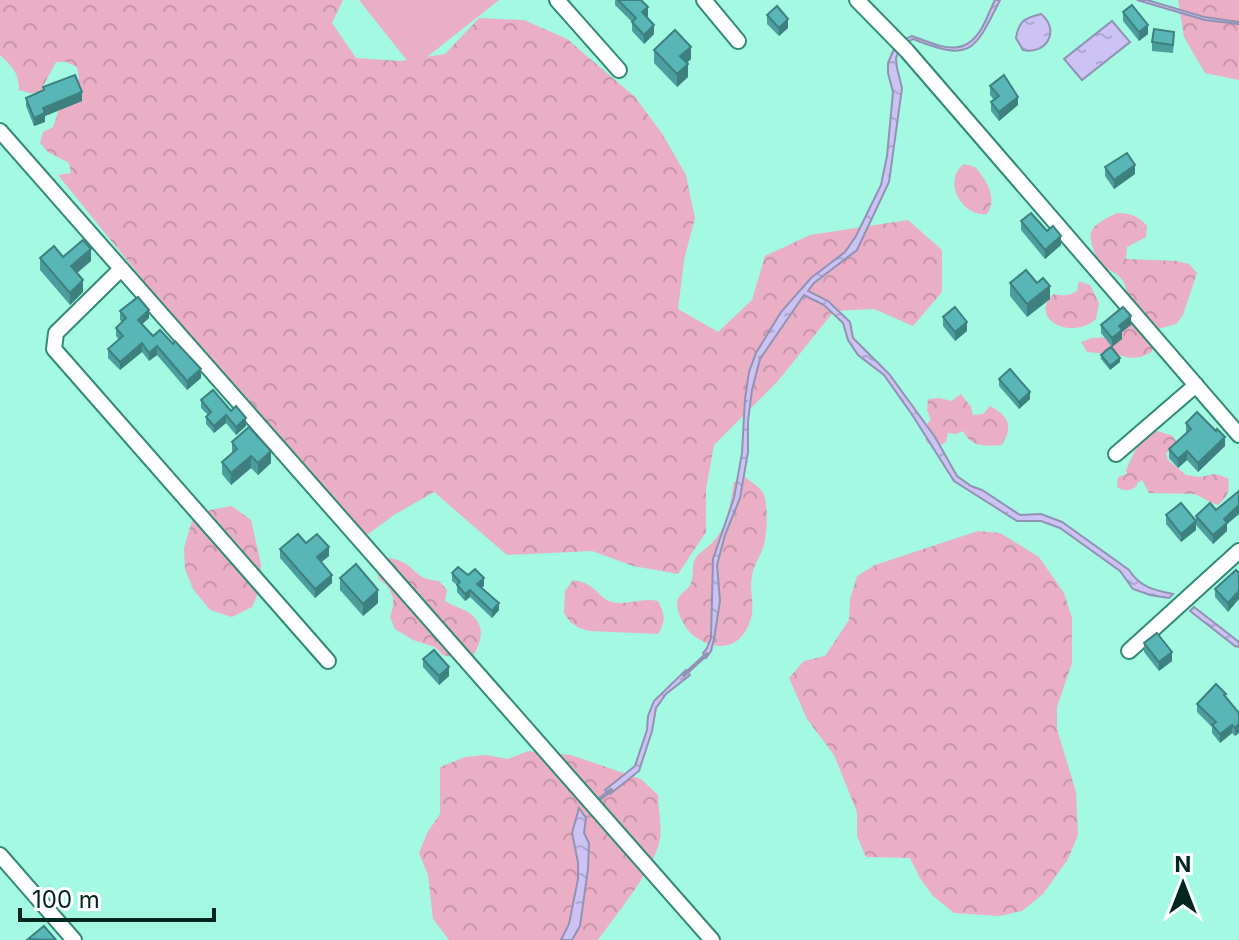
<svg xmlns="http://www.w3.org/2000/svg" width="1239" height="940" font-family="Inter,sans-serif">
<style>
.forest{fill:url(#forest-crowns)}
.pitch{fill:#eaaec5}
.water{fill:url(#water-ripples);stroke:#9093b4;stroke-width:2}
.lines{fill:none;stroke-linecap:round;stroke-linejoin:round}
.stream{stroke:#9093b4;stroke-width:4}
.street-casing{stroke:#328a75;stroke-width:18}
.street{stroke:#fff;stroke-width:14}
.wall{fill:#4c9d9d}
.shaded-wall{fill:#3e807f}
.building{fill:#58b7b6;stroke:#3e807f;stroke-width:2}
</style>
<defs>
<pattern id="forest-crowns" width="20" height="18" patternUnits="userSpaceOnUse" patternTransform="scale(2)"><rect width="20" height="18" fill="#eaaec5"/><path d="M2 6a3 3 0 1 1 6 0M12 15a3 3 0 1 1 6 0" fill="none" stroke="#c796a9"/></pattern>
<pattern id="water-ripples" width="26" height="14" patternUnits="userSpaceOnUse" patternTransform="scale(2)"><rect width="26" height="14" fill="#cdc2f4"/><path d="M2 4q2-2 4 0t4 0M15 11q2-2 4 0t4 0" fill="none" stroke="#aea7d1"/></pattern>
</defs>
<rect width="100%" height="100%" fill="#a3f9e1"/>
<g class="forest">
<path d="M0 0H343L332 23 356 58 400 61 445 54 479 18 524 20 567 39 635 97 663 135 686 175 695 218 684 260 678 309 718 332 752 300 765 256 810 235 908 220 942 250V292L913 326 874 309 834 311 778 381 714 445 706 489V532L678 574 633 566 592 551 507 555 434 492 394 515 356 543 58 175 71 173 69 163 48 152 40 143 43 132 53 127 64 95 73 88 79 78 77 67 66 62H56L40 92 30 93 19 90C19 73 12 66 0 55Z"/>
<path d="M1178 0H1239V80L1205 73 1184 37Z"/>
<path d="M964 164 975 167C986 179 998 198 987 214 961 217 942 180 964 164Z"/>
<path d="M1117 213C1131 213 1138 216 1147 226L1146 237 1127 247 1126 259 1177 261 1189 264 1197 273 1183 315 1176 324 1154 330V341L1152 352 1141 357 1131 358 1119 355 1087 352 1081 342 1092 338 1114 337C1114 319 1115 309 1127 296 1126 276 1115 273 1099 265 1087 232 1084 229 1117 213Z"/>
<path d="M1079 281 1090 285 1099 303 1096 319C1070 342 1027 317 1054 294 1062 296 1070 296 1077 291Z"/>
<path d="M961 394 971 407 973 415 983 414 990 406C1008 416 1014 425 1002 445 985 446 972 448 963 431L956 434 948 433 946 442 937 447 927 443 924 432 929 421H931L927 410 928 399 940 398 951 401Z"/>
<path d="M1154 430 1173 436 1177 443 1166 453 1168 460 1186 475 1200 477 1215 474 1228 478C1230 491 1228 496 1218 505L1210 502 1195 494 1149 493 1142 480 1137 483V486C1130 491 1124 492 1117 487L1118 477 1127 474 1126 470 1139 442Z"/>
<path d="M745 477C751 482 759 486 763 493 769 504 767 535 763 548 760 557 753 566 752 576 749 590 755 604 751 618 742 649 718 653 694 636 686 630 677 614 677 604 677 594 686 592 690 585 694 578 692 568 694 561 698 552 705 550 711 544 728 527 730 505 734 482Z"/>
<path d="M232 506 251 520 261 564V586L252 607 232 617 210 610 193 589 185 569 184 548 192 521 210 510Z"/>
<path d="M978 531 1000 533 1039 557 1064 593 1072 618V663L1057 707V729L1076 792 1078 835 1068 859 1043 894 1022 911 999 916 954 913 933 896 920 878 910 858 866 857 857 836V812L834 755 807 719 789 678 804 661 825 656 849 620 850 599 857 576 875 565Z"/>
<path d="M377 557C388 557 400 559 409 566 421 577 422 579 439 581L447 590 445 601C454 607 467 609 474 617 487 630 479 648 470 660L443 655 435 647 413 640 395 629 390 617C395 603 395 594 385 584 383 582 381 581 379 579 376 573 377 564 377 557Z"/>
<path d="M573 580C597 583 597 598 612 602 628 606 642 597 658 601 665 614 666 622 658 634L590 631 579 628 570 622 564 613 565 591Z"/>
<path d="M528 751 571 755 641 779 658 795C658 809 662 825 660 839 655 868 615 916 598 940H449L433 919 428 875 419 853 427 833 440 814V767L465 757 486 755 508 759Z"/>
</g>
<path class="pitch" d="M359 0H499L413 68Z"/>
<g class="water">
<path d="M995 0H1000C974 52 971 62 913 39L905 43 902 40 912 36C942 47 966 60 984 24 988 16 991 8 995 0Z"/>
<path d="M1137 0H1147L1204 17 1239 22V24L1205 20Z"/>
<path d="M1041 14C1060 29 1048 55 1023 50L1016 38C1019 20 1025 18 1041 14Z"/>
<path d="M1112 21 1130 42 1082 80 1064 59Z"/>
<path d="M894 49 898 53 896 58 897 68 902 88 889 182 857 250 814 283 808 291 828 301 850 322 853 338 889 374 935 437 957 476 971 486 982 490 1020 515 1041 514 1062 522 1129 570C1140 587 1153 590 1173 594L1169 598 1150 595 1133 589 1120 571 1060 528 1041 521H1017L954 481 913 416 884 375 858 355 848 340 843 323 824 305 804 295 760 359 752 390 748 421V452L740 498 725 535 717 565 720 601 714 639 711 651 706 658 703 653 707 648 711 638 713 559 734 498 742 453 745 399 749 372 756 353 781 312 811 278 845 252 856 236 881 185 887 156 893 92 888 73V63Z"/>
<path d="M1194 607 1239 642V647L1235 646 1190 611Z"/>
<path d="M686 670 690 675 666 694 656 708 652 731 639 771 610 794 605 790 635 766 647 730 648 716 654 701Z"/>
<path d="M579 808 586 818 584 833 589 843 588 869 580 926 572 940H561L569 924 578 879V862L572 833Z"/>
</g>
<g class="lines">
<g class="stream">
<path d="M684 675 707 654"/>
<path d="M596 802 611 790"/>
</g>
<g class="street-casing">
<g id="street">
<path d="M557 0 619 70"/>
<path d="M704 0 738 41"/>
<path d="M857 0 907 51 1239 435"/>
<path d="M0 131 712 940"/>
<path d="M121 269 56 333 54 349 328 661"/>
<path d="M1116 454 1196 385"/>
<path d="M1129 651 1239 551"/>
<path d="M0 855 74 940"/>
</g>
</g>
<use href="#street" class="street"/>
</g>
<g class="wall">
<path d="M615 0H641L648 16 646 17 654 34 644 44 632 31V22L615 5Z"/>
<path d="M1123 12 1148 34 1139 41 1123 21Z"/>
<path d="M767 15 788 28 779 36 767 24Z"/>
<path d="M1174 40 1173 53 1152 51V42Z"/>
<path d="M654 50 691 59 687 63 688 77 677 87 654 63Z"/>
<path d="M990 86 1018 105 999 121 991 111V102L994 100 990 95Z"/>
<path d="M43 87 82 101 45 116V122L34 126 26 106V98L43 91Z"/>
<path d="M1105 167 1135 174 1114 189 1105 176Z"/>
<path d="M1021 221 1047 231 1061 245 1045 259 1021 230Z"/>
<path d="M63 257 91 261 77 273 83 292 70 305 40 270V258Z"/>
<path d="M1010 283 1050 299 1027 317 1010 296Z"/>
<path d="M120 311 149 318 142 324 153 336 201 378 187 390 157 355 149 361 142 352 120 370 108 358V349L119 340 116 336V328L122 322 120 320Z"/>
<path d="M943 317 967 331 955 341 943 326Z"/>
<path d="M1101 325H1131L1122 332V339L1112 347 1101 333Z"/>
<path d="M1101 355 1120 362 1110 370 1101 359Z"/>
<path d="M999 379 1030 399 1019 409 999 386Z"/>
<path d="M201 400 246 426 236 435 226 423 214 433 206 424V417L208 415 201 408Z"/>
<path d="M1186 423 1225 446 1198 472 1187 460 1178 468 1169 458V449L1187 433 1186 431Z"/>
<path d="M232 442 271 463 258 475 251 468 231 485 222 474V462L232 454Z"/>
<path d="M1239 491V514L1227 524V531L1213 544 1196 525V530L1181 542 1166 524V515L1196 521V516L1216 510Z"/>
<path d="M306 543 329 556 321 562 332 583 315 598 280 558V549Z"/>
<path d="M452 573 468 575 484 586 481 588 499 610 492 618 470 597 465 601 457 592V585L452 581Z"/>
<path d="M1239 573 1228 612 1215 597V589Z"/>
<path d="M340 578 378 603 363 616 340 590Z"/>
<path d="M1144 643 1172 661 1159 671 1144 652Z"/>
<path d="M423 659 449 676 439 685 423 667Z"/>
<path d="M1226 697 1239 713 1235 736 1232 733 1220 743 1212 733V727L1197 712V704Z"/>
</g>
<g class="shaded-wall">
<path d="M648 7V16L642 21V12Z"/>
<path d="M788 19V28L779 36V28Z"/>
<path d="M654 25V34L644 44V35Z"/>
<path d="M1148 25V34L1139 41V32Z"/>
<path d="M691 47V59L680 69V56Z"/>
<path d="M688 64V77L677 87V74Z"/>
<path d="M82 92V101L45 116V122L34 126V118L43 108Z"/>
<path d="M1018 97V105L999 121V112Z"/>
<path d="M1135 165V174L1114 189V180Z"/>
<path d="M1061 236V245L1045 259V250Z"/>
<path d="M91 249V261L71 278V266Z"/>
<path d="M83 280V292L70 305V293Z"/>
<path d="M1050 286V299L1027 317V304Z"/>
<path d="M149 310V318L138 328V320Z"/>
<path d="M1131 316V325L1122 332V339L1112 347V338L1119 326Z"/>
<path d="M967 322V331L955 341V332Z"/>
<path d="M142 343V352L120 370V362Z"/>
<path d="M157 346V355L149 361V353Z"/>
<path d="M1120 358V362L1110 370V366Z"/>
<path d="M201 369V378L187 390V381Z"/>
<path d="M1030 392V399L1019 409V402Z"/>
<path d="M226 415V423L214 433V426Z"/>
<path d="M246 418V426L236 435V427Z"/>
<path d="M1225 437V446L1198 472V463Z"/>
<path d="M271 451V463L258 475V463Z"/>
<path d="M1187 451V460L1178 468V459Z"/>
<path d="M251 456V468L231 485V473Z"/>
<path d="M1239 505V514L1227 524V531L1213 544V535L1224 519Z"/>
<path d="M1196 521V530L1181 542V534Z"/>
<path d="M329 547V556L317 566V557Z"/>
<path d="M332 575V583L315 598V589Z"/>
<path d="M484 578V586L477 591V584Z"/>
<path d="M378 590V603L363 616V604Z"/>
<path d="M470 590V597L465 601V594Z"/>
<path d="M1239 591V599L1228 612V603Z"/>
<path d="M499 603V610L492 618V611Z"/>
<path d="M1172 652V661L1159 671V662Z"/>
<path d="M449 667V676L439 685V676Z"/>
<path d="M1239 724V733L1235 736V728Z"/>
<path d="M1232 725V733L1220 743V734Z"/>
</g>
<g class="building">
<path d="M618 0H641L648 7 642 12 654 25 644 35 632 22 636 18Z"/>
<path d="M1132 5 1148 25 1139 32 1123 12Z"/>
<path d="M777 6 788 19 779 28 767 15Z"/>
<path d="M1154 29 1174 32 1173 45 1152 42Z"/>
<path d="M675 30 691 47 680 56 688 64 677 74 654 50Z"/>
<path d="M75 75 82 92 43 108 45 113 34 118 26 98 44 90 43 87Z"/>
<path d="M1004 75 1018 97 999 112 991 102 999 96 990 86Z"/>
<path d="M1127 153 1135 165 1114 180 1105 167Z"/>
<path d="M1031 213 1047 231 1053 226 1061 236 1045 250 1021 221Z"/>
<path d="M83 240 91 249 71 266 83 280 70 293 40 258 54 246 63 257Z"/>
<path d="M1026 270 1037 283 1043 278 1050 286 1027 304 1010 283Z"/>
<path d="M138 297 149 310 138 320 153 336 160 330 173 344 175 341 201 369 187 381 157 346 149 353 142 343 120 362 108 349 123 336 116 328 126 318 120 311Z"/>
<path d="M955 307 967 322 955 332 943 317Z"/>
<path d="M1123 307 1131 316 1119 326 1122 330 1112 338 1101 325Z"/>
<path d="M1111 347 1120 358 1110 366 1101 355Z"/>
<path d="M1010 369 1030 392 1019 402 999 379Z"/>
<path d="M213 390 231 411 236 406 246 418 236 427 226 415 214 426 206 417 211 412 201 400Z"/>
<path d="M1197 412 1216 431 1217 429 1225 437 1198 463 1187 451 1178 459 1169 449 1191 429 1186 423Z"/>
<path d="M249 427 271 451 258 463 251 456 231 473 222 462 237 449 232 442Z"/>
<path d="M1239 491V505L1224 519 1227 523 1213 535 1196 516 1210 503 1216 510Z"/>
<path d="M1181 503 1196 521 1181 534 1166 515Z"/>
<path d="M298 534 306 543 317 534 329 547 317 557 332 575 315 589 280 549Z"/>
<path d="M356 564 378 590 363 604 340 578Z"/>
<path d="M458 567 468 575 475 569 484 578 477 584 499 603 492 611 470 590 465 594 457 585 460 582 452 573Z"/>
<path d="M1236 570 1239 573V591L1228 603 1215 589Z"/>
<path d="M1157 633 1172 652 1159 662 1144 643Z"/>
<path d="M434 650 449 667 439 676 423 659Z"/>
<path d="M1216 684 1226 694 1224 695 1239 713V724L1235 728 1232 725 1220 734 1212 725 1216 722 1197 704Z"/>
<path d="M44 926 56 940 28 939Z"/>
</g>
<g transform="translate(1183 884)" stroke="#ffffff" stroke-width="6" paint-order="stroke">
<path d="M0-6L14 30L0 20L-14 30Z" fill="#00261d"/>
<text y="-12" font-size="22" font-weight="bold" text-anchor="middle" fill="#00261d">N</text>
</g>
<path d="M20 908v12h194v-12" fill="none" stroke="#00261d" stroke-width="4"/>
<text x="32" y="908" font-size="24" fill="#00261d" stroke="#ffffff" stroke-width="6" paint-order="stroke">100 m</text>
</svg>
